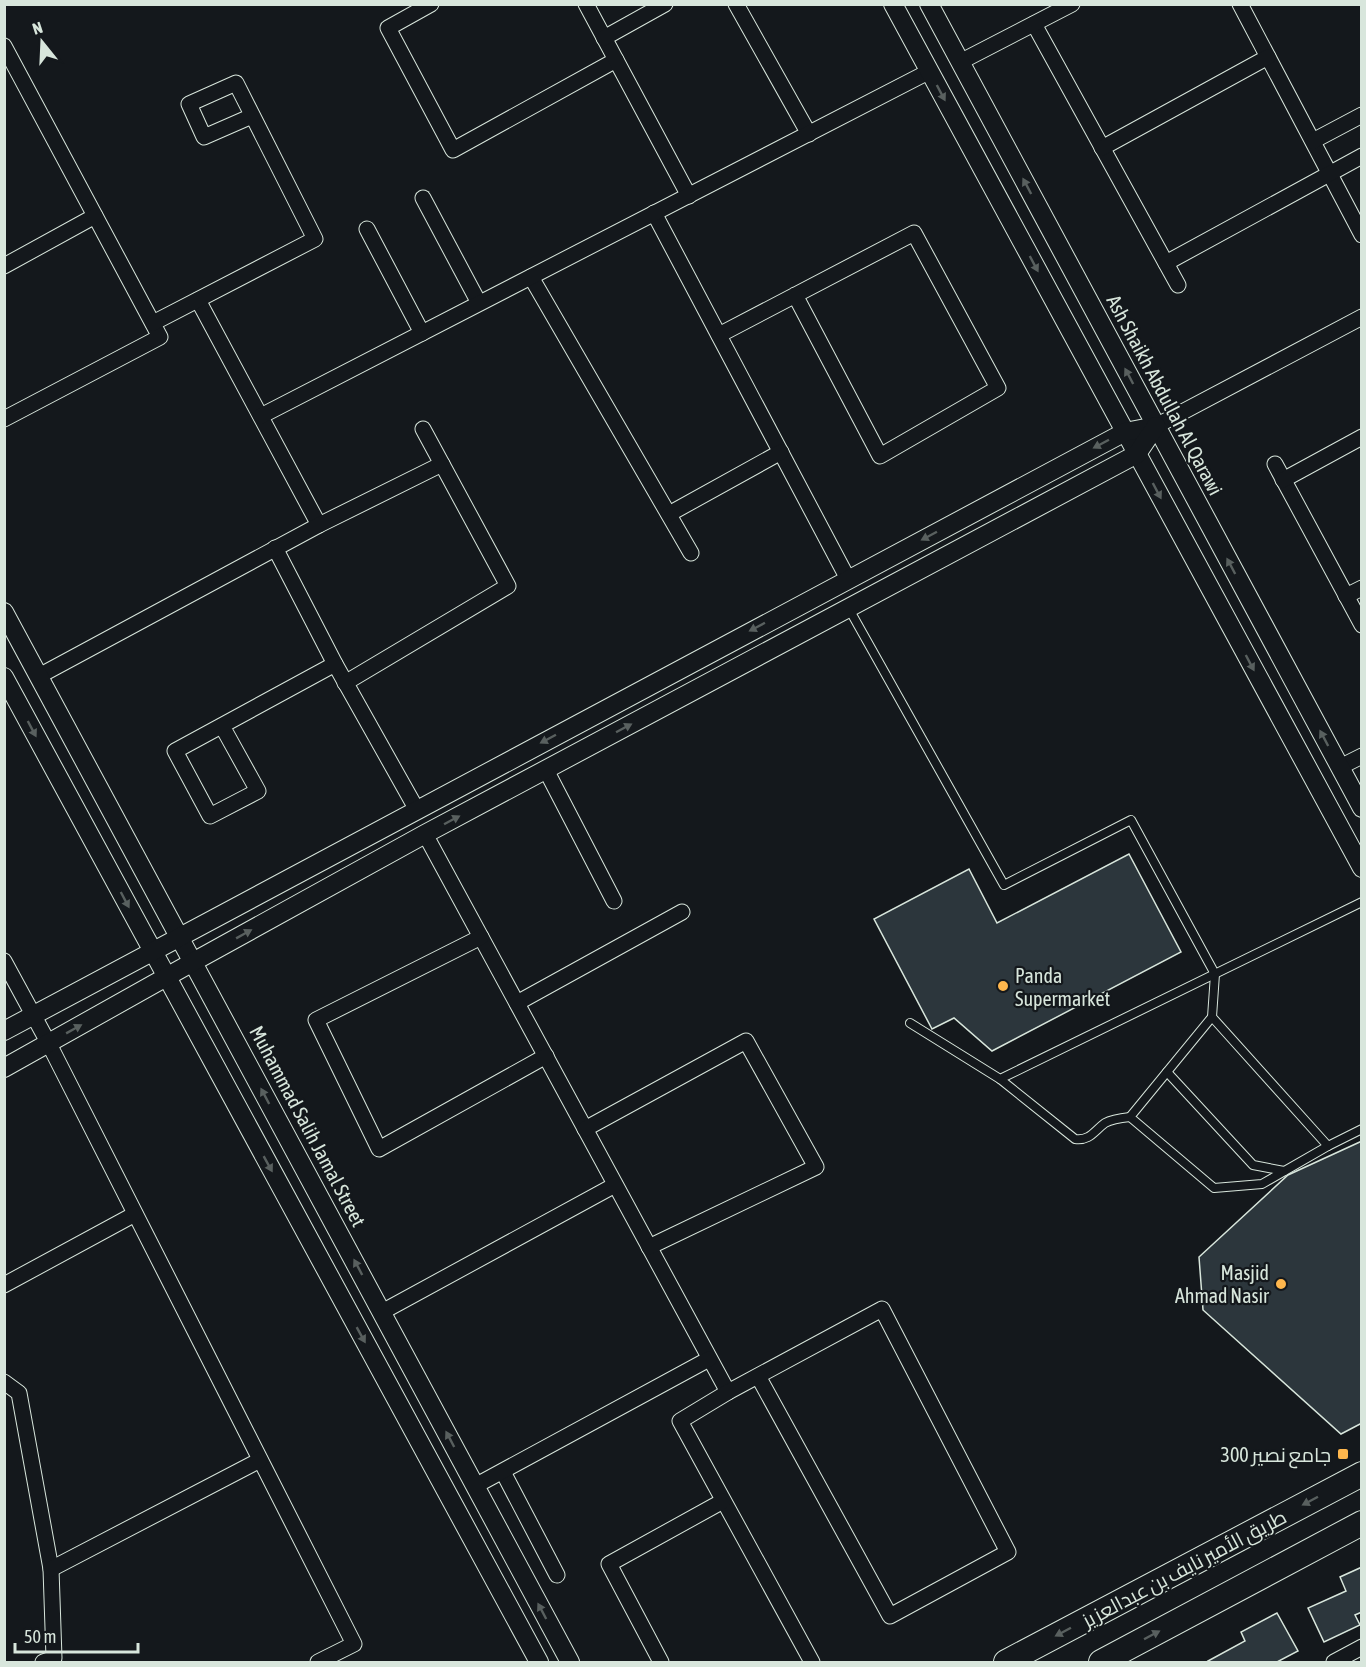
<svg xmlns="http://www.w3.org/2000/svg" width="1366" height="1667" font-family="'Asap Condensed',Cairo,sans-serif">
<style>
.building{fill:#2c363c;stroke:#d8e6dc;stroke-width:1.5}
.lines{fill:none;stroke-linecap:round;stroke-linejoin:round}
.service-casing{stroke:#d8e6dc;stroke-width:10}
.minor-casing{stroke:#d8e6dc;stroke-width:17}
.tertiary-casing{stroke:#d8e6dc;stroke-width:20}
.primary-casing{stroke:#d8e6dc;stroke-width:26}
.service{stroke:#14181c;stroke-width:8}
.minor{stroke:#14181c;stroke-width:15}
.tertiary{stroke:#14181c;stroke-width:18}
.primary{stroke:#14181c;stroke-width:24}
.oneway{fill:#59605f}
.poi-dot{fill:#ffb74d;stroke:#14181c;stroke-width:2}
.labels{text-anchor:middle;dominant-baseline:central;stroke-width:4.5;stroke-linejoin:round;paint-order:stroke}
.street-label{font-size:20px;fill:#d8e6dc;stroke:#14181c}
.poi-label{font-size:20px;fill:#d8e6dc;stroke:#14181c;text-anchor:end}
</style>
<rect width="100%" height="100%" fill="#14181c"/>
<g class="building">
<path d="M1129 854 1181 952 992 1051 954 1018 932 1029 874 919 969 869 997 923Z"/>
<path d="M1362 1141V1423L1341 1434 1203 1310 1199 1257 1288 1175Z"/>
<path d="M1362 1567V1612L1355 1615 1360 1625 1324 1642 1308 1608 1346 1591 1340 1577Z"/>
<path d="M1277 1613 1298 1651 1277 1662H1209L1208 1661 1245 1641 1241 1632Z"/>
</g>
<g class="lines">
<g class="service-casing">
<g id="service">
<path d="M849 609 1004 885 1131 820 1215 974 1212 1017 1328 1146 1362 1129"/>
<path d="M1212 1017 1130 1117 1214 1188 1262 1184 1328 1146"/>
<path d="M910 1023 1000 1079 1362 902"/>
<path d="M1167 1072 1253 1165 1284 1171"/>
<path d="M1000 1079 1075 1139C1090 1141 1094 1131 1105 1123 1112 1119 1121 1118 1130 1117"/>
</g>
</g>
<g class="minor-casing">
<g id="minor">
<path d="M431 4 388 28 453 150 616 60"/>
<path d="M586 4 689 196"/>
<path d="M736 4 809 134"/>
<path d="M1240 4 1362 235"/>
<path d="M1034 24 1178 285"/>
<path d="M604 38 665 4"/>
<path d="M4 46 160 337 4 419"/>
<path d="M960 62 1072 4"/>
<path d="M1313 141 1362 115"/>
<path d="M1102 148 1268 57"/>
<path d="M423 198 479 303"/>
<path d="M654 213 848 579"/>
<path d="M367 229 422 333"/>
<path d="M1166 263 1362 156"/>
<path d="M4 266 95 216"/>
<path d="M531 277 691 553"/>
<path d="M198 300 319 525"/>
<path d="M153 323 315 239 236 83 189 104 204 137 252 116"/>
<path d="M719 335 914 233 998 388 880 456 795 295"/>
<path d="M261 416 930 71"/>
<path d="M1156 426 1362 317"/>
<path d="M1275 464 1362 625"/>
<path d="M1283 480 1362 437"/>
<path d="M669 514 781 452"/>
<path d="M275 548 335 664 417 810"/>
<path d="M1346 596 1362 588"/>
<path d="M39 676 319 525 442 464"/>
<path d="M345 683 508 586 423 429"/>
<path d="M222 726 258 791 210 816 175 751 335 664"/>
<path d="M1340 767 1362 756"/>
<path d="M546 770 614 901"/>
<path d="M425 834 728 1392"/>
<path d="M481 937 316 1020 379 1149 546 1056"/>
<path d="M4 961 49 1044 354 1644 318 1662"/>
<path d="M517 1003 682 912"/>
<path d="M585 1129 746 1041 816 1167 649 1247"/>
<path d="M4 1285 135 1214"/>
<path d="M382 1312 615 1185"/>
<path d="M758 1376 890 1616 1008 1552 882 1309 728 1392 680 1421 812 1662"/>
<path d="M4 1382 19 1393 51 1569 54 1658 43 1662"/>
<path d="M503 1472 557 1575"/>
<path d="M475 1486 709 1359"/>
<path d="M51 1569 260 1460"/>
<path d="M661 1662 609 1564 723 1501"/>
<path d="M1334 1662 1362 1647"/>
</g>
</g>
<g class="tertiary-casing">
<g id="tertiary">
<path d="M893 4 1362 868"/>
<path d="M929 4 1362 808"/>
<path d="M4 612 570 1662"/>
<path d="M4 677 539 1662"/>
<path d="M4 1031 1125 432 1156 426"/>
<path d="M4 1068 193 962 425 834 1137 454 1156 426"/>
</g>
</g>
<g class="primary-casing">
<g id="primary">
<path d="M1006 1662 1362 1474"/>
<path d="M1101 1662 1362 1523"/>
</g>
</g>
<use href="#service" class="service"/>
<use href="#minor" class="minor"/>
<use href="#tertiary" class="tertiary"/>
<use href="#primary" class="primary"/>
</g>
<defs><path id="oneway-solid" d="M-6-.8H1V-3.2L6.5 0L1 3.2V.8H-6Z" transform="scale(1.5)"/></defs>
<g class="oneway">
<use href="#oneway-solid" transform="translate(941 93) rotate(62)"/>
<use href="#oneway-solid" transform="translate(1027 186) rotate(-118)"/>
<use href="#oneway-solid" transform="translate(1034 264) rotate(62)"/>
<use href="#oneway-solid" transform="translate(1129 376) rotate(-118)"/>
<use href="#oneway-solid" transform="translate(1101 444) rotate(152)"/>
<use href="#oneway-solid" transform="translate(1157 491) rotate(62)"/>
<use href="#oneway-solid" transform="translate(929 536) rotate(152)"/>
<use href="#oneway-solid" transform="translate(1231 566) rotate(-118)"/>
<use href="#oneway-solid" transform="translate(757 627) rotate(152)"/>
<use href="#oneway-solid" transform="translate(1250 663) rotate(62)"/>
<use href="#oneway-solid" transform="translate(624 728) rotate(-28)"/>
<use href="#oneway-solid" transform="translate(32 729) rotate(62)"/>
<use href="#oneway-solid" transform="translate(1324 738) rotate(-118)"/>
<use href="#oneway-solid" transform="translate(548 739) rotate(152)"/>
<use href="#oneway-solid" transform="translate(452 820) rotate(-28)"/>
<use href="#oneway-solid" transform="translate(125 900) rotate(62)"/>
<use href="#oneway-solid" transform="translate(244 934) rotate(-29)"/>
<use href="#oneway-solid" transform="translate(74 1029) rotate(-29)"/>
<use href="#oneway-solid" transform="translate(265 1096) rotate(-118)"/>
<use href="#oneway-solid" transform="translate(268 1164) rotate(61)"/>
<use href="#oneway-solid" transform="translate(358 1267) rotate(-118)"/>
<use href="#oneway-solid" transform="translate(361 1335) rotate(61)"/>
<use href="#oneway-solid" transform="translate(450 1439) rotate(-118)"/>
<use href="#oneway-solid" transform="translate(1310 1501) rotate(152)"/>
<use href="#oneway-solid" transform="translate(542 1611) rotate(-118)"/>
<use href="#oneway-solid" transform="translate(1063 1632) rotate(152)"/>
<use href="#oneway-solid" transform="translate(1152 1635) rotate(-28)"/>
</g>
<g class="poi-dot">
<circle cx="1003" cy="986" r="6"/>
<circle cx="1281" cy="1284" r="6"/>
<rect x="1337" y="1448" width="12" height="12" rx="3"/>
</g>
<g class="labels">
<g class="street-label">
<text transform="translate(1165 395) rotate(62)">Ash Shaikh Abdullah Al Qarawi</text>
<text transform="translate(308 1126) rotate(62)">Muhammad Salih Jamal Street</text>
<text transform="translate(1184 1568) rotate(-28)">طريق الأمير نايف بن عبدالعزيز</text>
</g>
<g class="poi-label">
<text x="1015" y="975" text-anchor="start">Panda<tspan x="1015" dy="23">Supermarket</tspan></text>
<text x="1269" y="1272">Masjid<tspan x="1269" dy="23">Ahmad Nasir</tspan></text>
<text x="1331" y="1454">جامع نصير 300</text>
</g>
</g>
<rect width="1366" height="1667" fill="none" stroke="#d8e6dc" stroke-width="12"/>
<g transform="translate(42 42) rotate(342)" stroke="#14181c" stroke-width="4.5" paint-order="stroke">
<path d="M0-4.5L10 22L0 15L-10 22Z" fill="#d8e6dc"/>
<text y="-9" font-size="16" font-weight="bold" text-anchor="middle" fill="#d8e6dc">N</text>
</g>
<path d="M15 1643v9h123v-9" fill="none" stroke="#d8e6dc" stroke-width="3"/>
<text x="24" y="1643" font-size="18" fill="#d8e6dc" stroke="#14181c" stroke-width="4.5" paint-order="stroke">50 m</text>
</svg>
